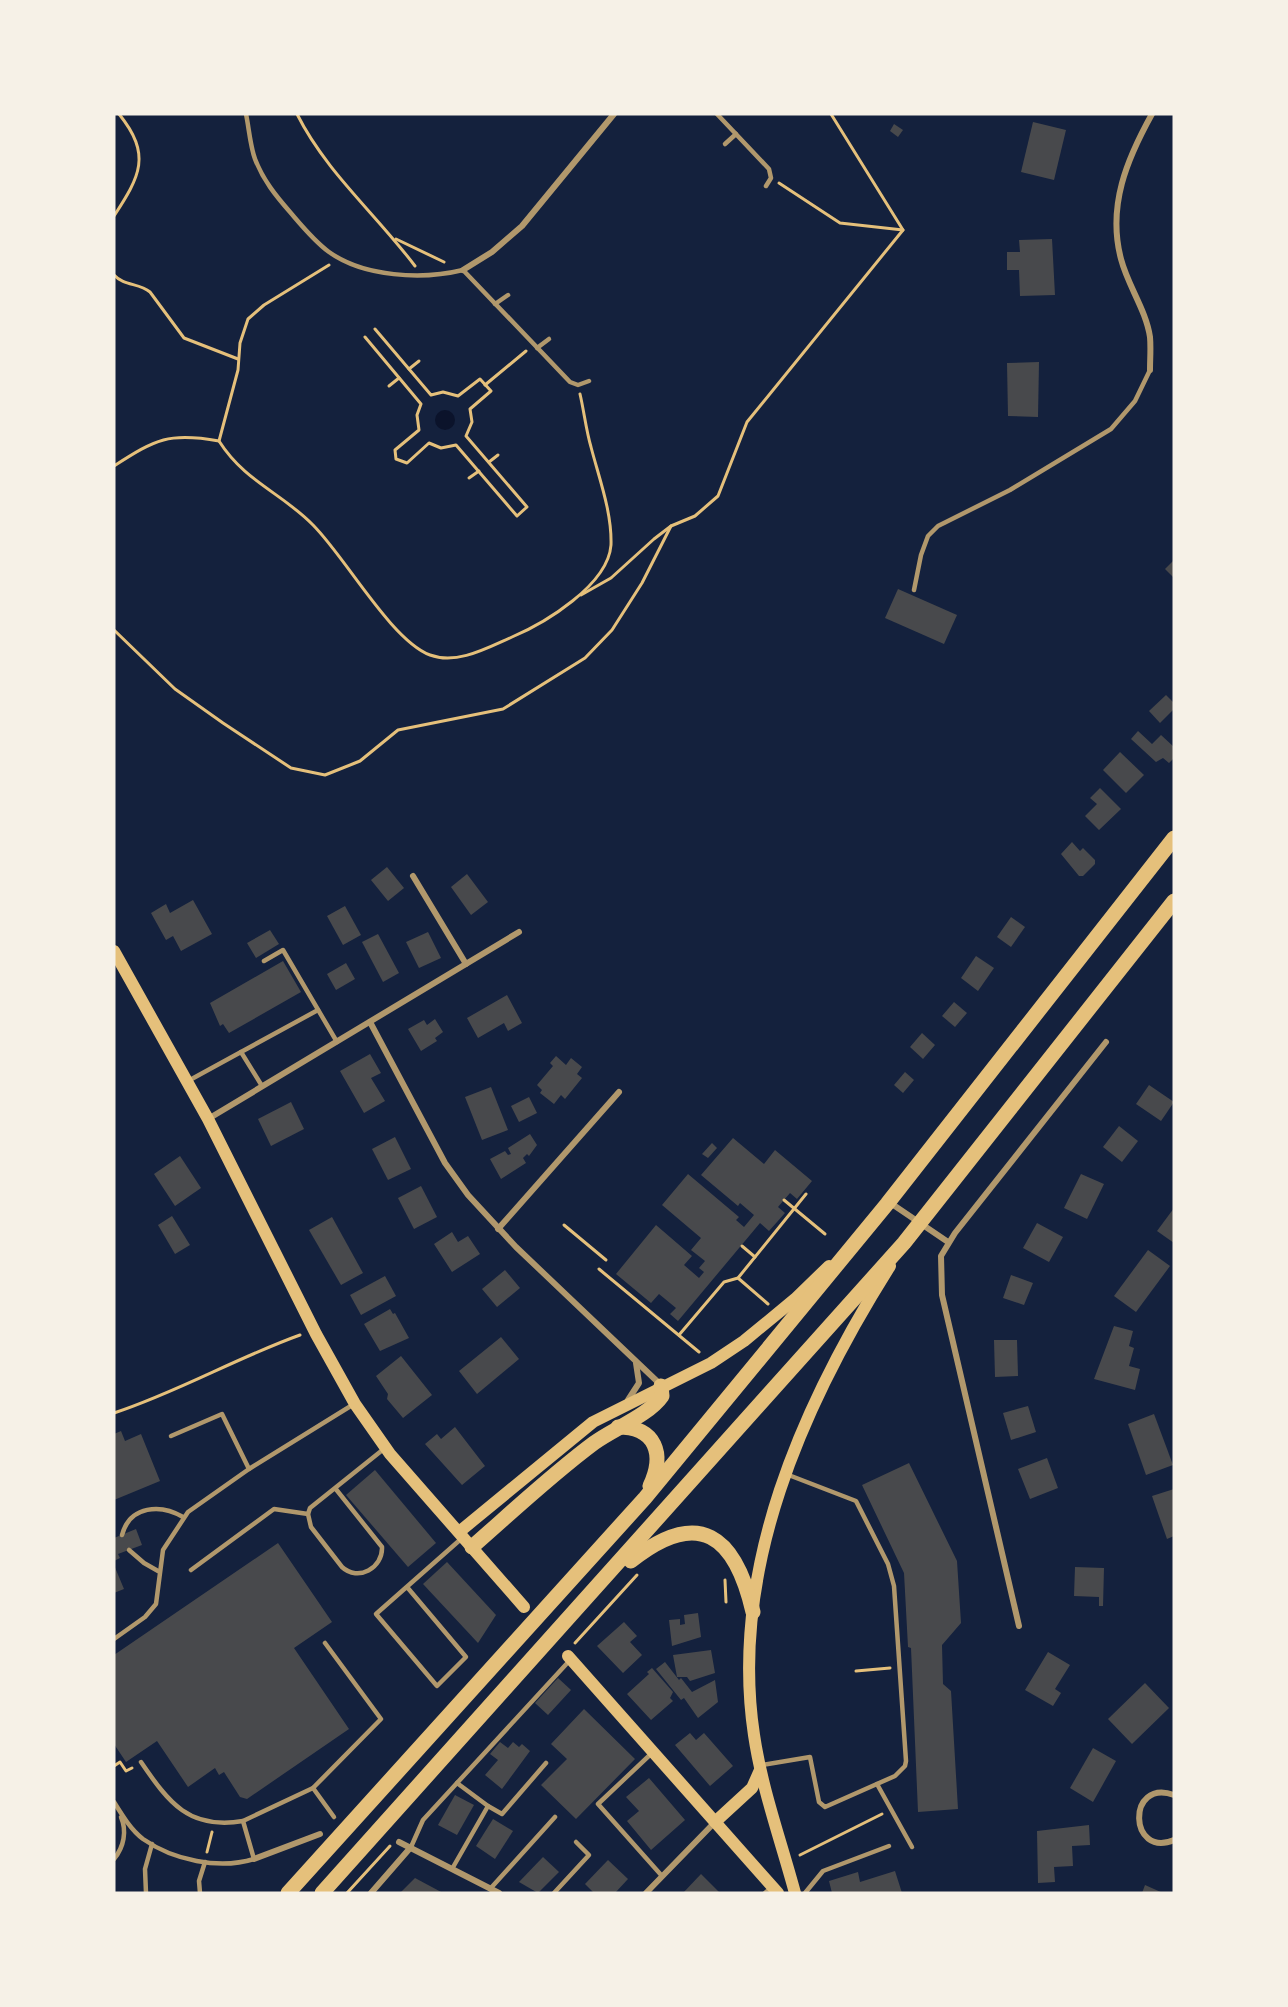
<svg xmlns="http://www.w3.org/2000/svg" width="1288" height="2007" font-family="'Fira Sans',sans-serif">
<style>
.water{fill:#0b132b}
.building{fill:#48494c}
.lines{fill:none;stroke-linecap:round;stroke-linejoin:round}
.path{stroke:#e5c07b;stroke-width:3}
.service{stroke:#b1986c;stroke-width:4.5}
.minor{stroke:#b1986c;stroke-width:6}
.secondary{stroke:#e5c07b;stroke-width:12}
.primary{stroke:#e5c07b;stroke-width:15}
</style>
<rect width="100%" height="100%" fill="#14213d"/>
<circle class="water" cx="445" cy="420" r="10"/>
<g class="building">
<path d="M1033 122 1066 130 1054 180 1021 172Z"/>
<path d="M894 124 903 130 898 137 890 131Z"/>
<path d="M1052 239 1055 295 1020 296 1019 270H1007V252H1020L1019 240Z"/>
<path d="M1039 362 1038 417 1008 416 1007 363Z"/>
<path d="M1174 560V578L1165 569Z"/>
<path d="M898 589 957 615 944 644 885 618Z"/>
<path d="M1166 695 1174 703V709L1160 723 1149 711Z"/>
<path d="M1138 731 1152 744 1161 735 1174 747V758L1169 763 1163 758 1156 762 1131 739Z"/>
<path d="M1120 752 1144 775 1126 793 1103 770Z"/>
<path d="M1100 788 1121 809 1099 830 1085 816 1097 804 1090 798Z"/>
<path d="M1072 842 1080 851 1083 848 1095 860V864L1083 876H1079L1061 854Z"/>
<path d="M387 867 404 888 388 901 371 880Z"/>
<path d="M467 874 488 902 471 915 451 887Z"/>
<path d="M193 900 212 934 181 951 173 936 166 940 151 913 166 904 170 913Z"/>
<path d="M345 906 361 935 343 945 327 916Z"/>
<path d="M1011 917 1025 927 1011 947 997 937Z"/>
<path d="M270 930 279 944 256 958 247 943Z"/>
<path d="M428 932 441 958 419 968 406 942Z"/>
<path d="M378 934 399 973 383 982 362 942Z"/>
<path d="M976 956 994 968 978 991 961 978Z"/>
<path d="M283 961 301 992 229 1033 223 1024 220 1026 210 1003Z"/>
<path d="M346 963 355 979 336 990 327 974Z"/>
<path d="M507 995 522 1023 508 1031 504 1023 478 1038 467 1018Z"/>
<path d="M954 1002 967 1013 955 1027 942 1016Z"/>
<path d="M435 1019 443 1032 435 1038 437 1041 421 1051 408 1029 424 1020 427 1025Z"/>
<path d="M922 1033 935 1045 923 1059 910 1047Z"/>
<path d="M370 1054 381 1073 371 1078 385 1101 364 1113 340 1071Z"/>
<path d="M556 1056 566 1065 571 1058 582 1067 577 1074 582 1078 565 1099 561 1095 554 1104 540 1093 542 1090 537 1085 553 1066 550 1063Z"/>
<path d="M905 1072 914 1080 903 1093 894 1085Z"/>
<path d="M1149 1085 1174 1102 1161 1121 1136 1104Z"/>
<path d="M491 1087 508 1130 482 1140 465 1097Z"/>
<path d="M529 1097 537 1113 519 1122 511 1106Z"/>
<path d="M291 1102 304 1129 271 1146 258 1119Z"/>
<path d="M1119 1126 1138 1141 1122 1162 1103 1147Z"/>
<path d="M530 1134 537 1145 529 1156 527 1154 523 1158 526 1163 501 1179 490 1159 505 1151 508 1155 511 1154 508 1148Z"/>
<path d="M395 1137 411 1169 388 1180 372 1149Z"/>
<path d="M733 1138 764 1164 775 1150 812 1181 797 1199 790 1193 778 1207 785 1213 769 1231 760 1223 678 1321 670 1314 676 1308 659 1294 651 1303 616 1274 656 1225 692 1256 684 1265 699 1278 704 1272 699 1268 705 1261 691 1250 701 1238 662 1205 688 1174 739 1217 736 1220 744 1227 754 1215 740 1203 738 1206 701 1175Z"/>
<path d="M712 1143 717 1148 708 1158 702 1154Z"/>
<path d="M180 1156 201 1188 175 1206 154 1174Z"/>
<path d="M1081 1174 1104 1184 1087 1219 1064 1208Z"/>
<path d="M421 1186 437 1217 414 1229 398 1198Z"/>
<path d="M1174 1208V1243L1157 1231Z"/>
<path d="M172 1216 190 1245 175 1254 158 1225Z"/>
<path d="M332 1217 363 1273 341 1285 309 1230Z"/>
<path d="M1037 1223 1063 1237 1049 1262 1023 1248Z"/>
<path d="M452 1232 458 1242 468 1236 480 1254 452 1272 434 1244Z"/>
<path d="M1148 1250 1170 1266 1136 1312 1114 1296Z"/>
<path d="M505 1270 520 1288 497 1307 482 1289Z"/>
<path d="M1011 1275 1033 1283 1024 1305 1003 1298Z"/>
<path d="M385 1276 396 1296 361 1315 350 1295Z"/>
<path d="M390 1309 393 1314 395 1313 409 1338 380 1351 364 1324Z"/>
<path d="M1114 1326 1133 1331 1129 1346 1134 1348 1129 1366 1140 1369 1135 1390 1094 1379Z"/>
<path d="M501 1337 519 1359 477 1394 459 1371Z"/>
<path d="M994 1340H1017L1018 1376 995 1377Z"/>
<path d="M401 1356 432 1395 403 1418 387 1399 388 1394 376 1376Z"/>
<path d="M1028 1406 1036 1432 1011 1440 1003 1413Z"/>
<path d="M1154 1414 1173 1465 1146 1475 1128 1424Z"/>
<path d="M455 1427 485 1466 462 1485 425 1444 437 1434 441 1439Z"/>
<path d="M121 1431 125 1441 141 1434 160 1481 114 1500V1434Z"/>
<path d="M1047 1458 1058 1488 1030 1499 1018 1469Z"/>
<path d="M909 1463 957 1561 961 1623 942 1645 943 1684 951 1691 958 1809 918 1812 911 1648 908 1647 904 1573 862 1485Z"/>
<path d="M375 1470 436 1543 408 1567 346 1495Z"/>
<path d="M1174 1489V1536L1167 1539 1152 1496Z"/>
<path d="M136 1529 142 1545 118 1554 120 1558 114 1561V1538Z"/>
<path d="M278 1543 332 1622 294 1648 349 1729 247 1799 240 1797 224 1772 219 1775 215 1768 188 1787 157 1741 126 1762 114 1744V1655Z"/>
<path d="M447 1562 496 1615 478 1643 423 1584Z"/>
<path d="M114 1565 124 1589 114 1593Z"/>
<path d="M1075 1567 1104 1568 1103 1606H1099V1597L1074 1596Z"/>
<path d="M698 1613 701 1637 672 1646 669 1620 680 1619V1625L685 1624 684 1615Z"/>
<path d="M624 1622 637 1636 630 1642 642 1655 623 1673 597 1646Z"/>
<path d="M711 1650 715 1673 690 1681 687 1677H677L673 1655Z"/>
<path d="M1048 1652 1070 1665 1055 1689 1061 1693 1053 1706 1025 1690Z"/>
<path d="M665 1662 679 1680 681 1678 692 1692 715 1680 718 1702 698 1718 684 1698 681 1700 656 1669Z"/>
<path d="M652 1668 673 1692 670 1698 673 1701 651 1720 627 1694 649 1674 647 1672Z"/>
<path d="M558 1678 571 1690 548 1715 535 1703Z"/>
<path d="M1145 1683 1169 1708 1132 1744 1108 1719Z"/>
<path d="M584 1709 635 1759 576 1819 541 1785 567 1759 551 1744Z"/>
<path d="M690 1733 696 1740 704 1733 733 1766 710 1786 675 1745Z"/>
<path d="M500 1742 508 1748 513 1742 519 1747 522 1744 530 1751 502 1789 485 1775 498 1760 490 1754Z"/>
<path d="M1093 1748 1116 1761 1093 1802 1070 1788Z"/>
<path d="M649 1778 685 1820 651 1850 627 1821 639 1811 626 1797Z"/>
<path d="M455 1795 474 1805 457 1835 438 1825Z"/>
<path d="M493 1819 513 1831 495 1859 476 1846Z"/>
<path d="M1089 1825 1090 1845 1072 1846 1073 1866 1054 1867 1055 1882 1038 1883 1037 1831Z"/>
<path d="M543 1857 559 1872 538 1893 519 1882Z"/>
<path d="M608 1860 628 1879 615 1893H594L585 1884Z"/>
<path d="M895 1871 902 1893H832L829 1881 858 1872 860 1882Z"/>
<path d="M701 1874 720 1893H683Z"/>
<path d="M415 1878 443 1893H400Z"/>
<path d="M1145 1885 1163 1893H1142Z"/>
</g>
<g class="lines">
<g class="path">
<path d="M297 114C326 172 376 214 415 266"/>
<path d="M779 183 840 223 903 230"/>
<path d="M114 216C140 176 152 155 119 114"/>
<path d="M396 239 444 262"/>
<path d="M329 265 264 305 248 319 240 343 238 370 219 441C245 482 282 493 313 525 346 558 391 640 430 655 457 665 487 648 512 637 545 623 608 585 611 545 612 512 599 478 591 447 586 430 584 411 580 394"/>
<path d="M114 275C124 286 139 283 150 292L184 338 238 359"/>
<path d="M365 337 421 404 417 415 419 430 395 450 396 459 407 463 429 443 441 448 456 445 517 516 527 507 466 436 472 422 470 409 491 391 480 379 458 396 443 392 431 395 375 329"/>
<path d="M409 369 419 361"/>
<path d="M485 385 526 351"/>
<path d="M389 386 399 378"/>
<path d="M489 462 498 455"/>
<path d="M114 466C156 439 169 432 219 441"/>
<path d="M469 478 479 471"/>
<path d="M581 595 611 578 654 539 671 526 695 516 718 496 747 422 903 230 831 114"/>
<path d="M114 630 175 689 223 723 291 768 325 775 360 761 398 730 503 709 585 658 612 630 642 583 671 526"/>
<path d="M784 1200 825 1234"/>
<path d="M564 1225 606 1260"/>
<path d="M742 1246 755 1257"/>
<path d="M599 1269 699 1352"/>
<path d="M738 1278 768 1304"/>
<path d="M679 1335 724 1282 738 1278 806 1194"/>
<path d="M114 1413C178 1392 236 1358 300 1335"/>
<path d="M725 1580 726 1602"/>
<path d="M575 1643 637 1575"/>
<path d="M856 1671 890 1668"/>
<path d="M114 1766 120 1762 126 1771 132 1768"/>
<path d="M207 1852 212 1832"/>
<path d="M800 1855 882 1814"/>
<path d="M347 1893 390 1846"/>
</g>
<g class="service">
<path d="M246 114C249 128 250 145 255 159 263 180 276 196 290 212 302 226 314 241 329 252 364 277 422 280 463 270L570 382 578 385 589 381"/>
<path d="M717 114 769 169 771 178 766 186"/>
<path d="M725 144 736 134"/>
<path d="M495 304 508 295"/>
<path d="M537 348 549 339"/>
<path d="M914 590 921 555 928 536 938 526 1010 490 1111 429 1135 401 1150 370"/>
<path d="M264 961 283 950 337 1042"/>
<path d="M241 1052 318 1010"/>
<path d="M188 1081 241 1052 262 1086"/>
<path d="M171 1436 222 1414 249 1469"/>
<path d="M335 1488 382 1547C383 1568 358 1582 342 1567L311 1527 308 1514 310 1508 385 1448"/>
<path d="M122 1535C130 1505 161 1504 183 1517"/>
<path d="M129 1550 144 1563 158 1571"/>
<path d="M191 1570 274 1509 308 1514"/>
<path d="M407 1587 466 1657 437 1686 376 1614 461 1539"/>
<path d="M114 1639 145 1617 156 1604 163 1550 188 1512 249 1469 354 1404"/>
<path d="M653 1752 598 1804 662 1876"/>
<path d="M141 1762C169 1803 189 1830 243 1821"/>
<path d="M762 1765 810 1757 819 1802 825 1807 895 1776 905 1766 906 1761 894 1586 888 1564 856 1501 786 1474"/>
<path d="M877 1784 912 1847"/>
<path d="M313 1788 334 1817"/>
<path d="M114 1802C122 1815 131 1830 143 1839 173 1860 219 1870 254 1859L243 1821 313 1788 381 1719 325 1643"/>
<path d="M488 1806 502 1814 546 1763"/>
<path d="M411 1847 423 1820 571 1659"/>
<path d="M114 1859C124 1847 127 1831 121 1817"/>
<path d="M452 1869 488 1806 457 1783"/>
<path d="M490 1889 555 1817"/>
<path d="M146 1893 145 1869 152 1844"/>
<path d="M200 1893 199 1881 205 1862"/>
<path d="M554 1893 589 1855 576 1842"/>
<path d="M765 1893 772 1887"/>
<path d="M805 1893 823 1871 889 1846"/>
</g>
<g class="minor">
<path d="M463 270 492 252 522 226 614 114"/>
<path d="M1150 370C1150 359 1151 348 1150 337 1146 310 1128 286 1121 259 1107 206 1127 159 1152 114"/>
<path d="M413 876 466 964"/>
<path d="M370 1022 445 1163 468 1195 516 1247 661 1385"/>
<path d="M208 1119 519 932"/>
<path d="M889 1202 948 1242"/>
<path d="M498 1229 619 1092"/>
<path d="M628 1400 639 1383 636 1363"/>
<path d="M1019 1626 942 1295 941 1256 955 1233 1106 1042"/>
<path d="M1174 1795C1126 1778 1129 1859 1174 1840"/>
<path d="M399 1842 499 1893"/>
<path d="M254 1859 320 1834"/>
<path d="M371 1893 411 1847"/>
<path d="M646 1893 715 1822"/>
</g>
<g class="secondary">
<path d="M114 951 208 1119 316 1334 355 1404 390 1454 524 1607"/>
<path d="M459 1532 593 1422 711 1363 744 1341 795 1299 829 1266"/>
<path d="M568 1656 778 1893"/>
<path d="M715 1822 752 1788 760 1770"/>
<path d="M795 1893C781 1841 762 1789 754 1735 729 1569 803 1404 890 1266"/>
</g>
<g class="primary">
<path d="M618 1427C656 1427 665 1454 650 1486"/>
<path d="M472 1547C512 1512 551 1475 594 1443 613 1429 649 1415 662 1396L661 1386"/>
<path d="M631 1561C699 1507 735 1535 753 1612"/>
<path d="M288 1893 645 1498 887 1204 1174 838"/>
<path d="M322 1893 904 1243 1174 901"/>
</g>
</g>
<rect width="1288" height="2007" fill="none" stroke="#f6f1e7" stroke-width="231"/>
</svg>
